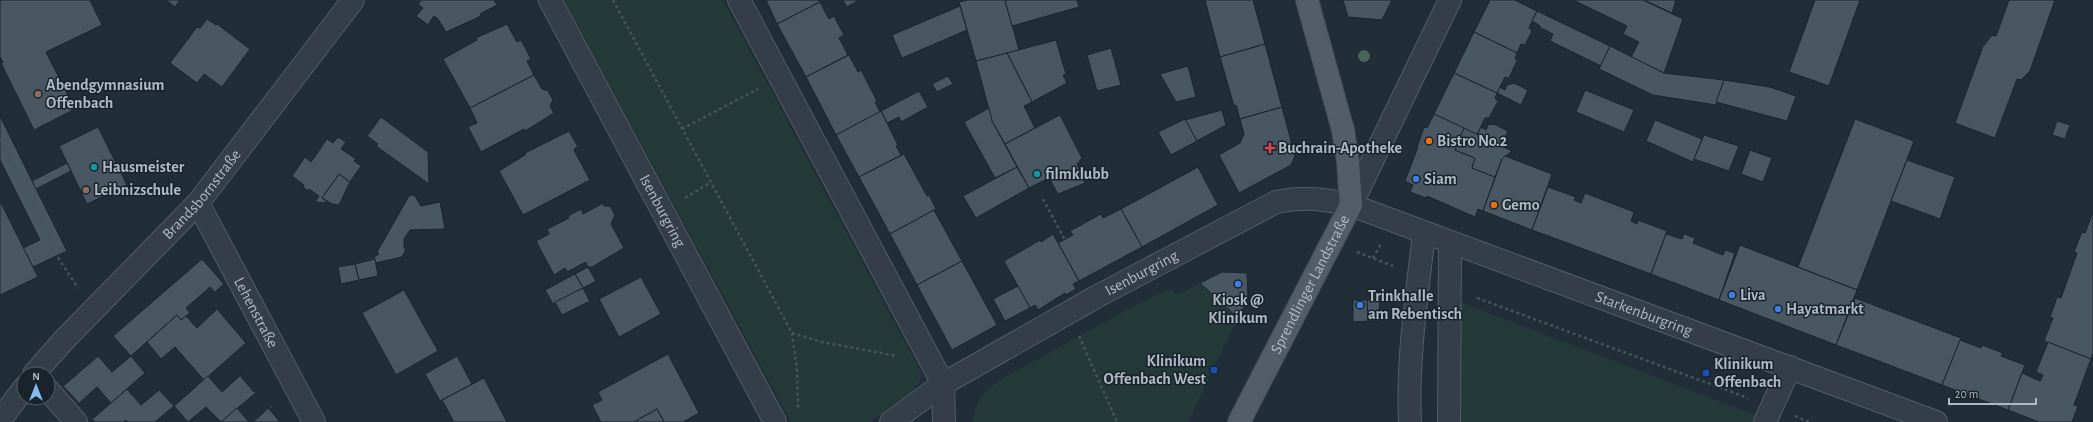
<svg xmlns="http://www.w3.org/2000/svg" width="2093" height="422" font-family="'Alegreya Sans',sans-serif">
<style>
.green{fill:#243a39}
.building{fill:#495763;stroke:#1c252e}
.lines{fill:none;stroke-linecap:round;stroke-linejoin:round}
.minor-casing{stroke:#525c65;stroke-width:24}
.major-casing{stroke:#414a54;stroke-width:24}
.path{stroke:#435657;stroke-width:2.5;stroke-dasharray:3 3;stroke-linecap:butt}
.minor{stroke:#353e48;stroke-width:22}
.major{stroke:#525d68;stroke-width:22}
.tree{fill:#486655}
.education-dot{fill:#8d6e63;stroke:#1a232c;stroke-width:1.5}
.food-dot{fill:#e8710a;stroke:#1a232c;stroke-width:1.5}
.health-dot{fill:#e0444e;stroke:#1a232c;stroke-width:1.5}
.culture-dot{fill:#0f9aa8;stroke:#1a232c;stroke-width:1.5}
.shop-dot{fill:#3f7fe0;stroke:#1a232c;stroke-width:1.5}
.transit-dot{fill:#1a4fb4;stroke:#1a232c;stroke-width:1.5}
.labels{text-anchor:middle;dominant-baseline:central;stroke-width:3;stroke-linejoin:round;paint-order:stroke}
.poi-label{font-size:16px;font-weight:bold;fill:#afb9c4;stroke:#1a232c;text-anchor:start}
.street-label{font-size:16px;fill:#afb9c4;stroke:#1a232c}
</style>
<rect width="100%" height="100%" fill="#212d37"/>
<g class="green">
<path d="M564 0H723L922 374 919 383 911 392 870 422H791Z"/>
<path d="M1200 283 1238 318 1188 422H973C974 403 983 392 998 381L1132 307 1166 290H1172L1177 295Z"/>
<path d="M1455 300 1758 416 1754 422H1459Z"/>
</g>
<g class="building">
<path d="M0 0H90L102 25 46 52 75 109 34 130 1 63 3 62 0 57Z"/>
<path d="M166 0H180L175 7Z"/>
<path d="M421 0H494L497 5 480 14 481 16 446 32 438 19 434 16 428 25 416 16 423 8 418 4Z"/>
<path d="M766 0H819L820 2 777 24Z"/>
<path d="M843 0H859L847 7Z"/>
<path d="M968 0H1005L1019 50 976 61 959 2Z"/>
<path d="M1005 0H1077L1079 7 1012 26Z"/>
<path d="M1205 0H1253L1265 44 1220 57Z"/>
<path d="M1343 0H1392L1382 20 1348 17Z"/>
<path d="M1490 0H1515L1537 11 1529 28 1532 31 1525 45 1521 44 1517 53 1474 32Z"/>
<path d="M1573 0H1643L1683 19 1664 73 1631 57 1639 42 1623 34 1627 26Z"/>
<path d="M1644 0H1676L1672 13Z"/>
<path d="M1815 0H1860L1829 86 1789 72Z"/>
<path d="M2009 0H2055L2030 71 2021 80 2017 79 1995 138 1955 123 1982 49H1981L1992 35 1996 36Z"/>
<path d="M820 2 829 19 834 16 844 35 839 38 848 55 806 77 777 24Z"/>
<path d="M960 6 967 30 902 58 892 35Z"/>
<path d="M1537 11 1610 46 1601 66 1550 41 1553 34 1541 28 1539 25 1532 21Z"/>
<path d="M207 19 216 25 217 24 250 49 222 87 204 74 197 83 170 63 197 27 200 28Z"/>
<path d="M507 24 517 42 521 40 531 59 527 61 534 75 470 108 443 59 477 40 476 38Z"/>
<path d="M1474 32 1517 53 1515 58 1517 61 1509 78 1505 77 1497 93 1454 73Z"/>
<path d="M1056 40 1066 74 1063 75 1067 83 1032 102 1007 53Z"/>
<path d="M1265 44 1282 107 1240 119 1236 105 1234 106 1220 57Z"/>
<path d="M1610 46 1664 73 1724 80 1716 105 1653 95 1599 69Z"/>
<path d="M1111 48 1121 85 1097 91 1087 55Z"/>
<path d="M1007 53 1032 102 1024 106 1035 128 1005 144 992 121 976 61Z"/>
<path d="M849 55 858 72 861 70 877 101 875 102 880 112 836 135 806 77Z"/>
<path d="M1188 66 1196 97 1176 102 1160 74Z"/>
<path d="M1454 73 1497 93 1495 98 1498 101 1489 118H1485L1477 135 1434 114Z"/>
<path d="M534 75 542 89 548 91 553 100 550 106 554 113 525 131 524 129 481 152 468 127 477 123 470 108Z"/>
<path d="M948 76 953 84 937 92 932 84Z"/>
<path d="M1724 80 1770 87 1796 96 1787 121 1716 102Z"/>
<path d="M1514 83 1528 90 1521 105 1497 93 1500 87 1505 90 1507 85Z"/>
<path d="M1585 90 1634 110 1624 132 1576 112Z"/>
<path d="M919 91 928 107 901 122 899 117 887 123 881 111Z"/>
<path d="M1282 107 1295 156 1291 165 1239 193 1219 155 1240 143 1244 134 1240 119Z"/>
<path d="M989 108 992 121 1017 167 995 178 964 122Z"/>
<path d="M1222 110 1226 125 1197 141 1185 120Z"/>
<path d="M881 111 898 145 896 146 901 155 859 177 836 135Z"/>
<path d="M1434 114 1464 128 1455 150 1475 158 1472 168 1495 177 1483 211 1478 209 1475 217 1427 196 1426 198 1410 192 1413 185 1405 181 1418 147H1417L1424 127 1427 128Z"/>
<path d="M1060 115 1082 158 1077 164 1085 183 1058 194 1049 178 1029 188 1005 144Z"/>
<path d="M0 116 67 251 33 267 23 248 40 240 0 160Z"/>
<path d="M381 117 428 152 429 184 376 146 378 144 367 136Z"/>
<path d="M1185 119 1197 141 1171 155 1158 132Z"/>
<path d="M1855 119 1914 141 1857 290 1798 267Z"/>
<path d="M1655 120 1702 139 1693 162 1646 141Z"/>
<path d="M2057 121 2070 125 2065 139 2052 135Z"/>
<path d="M1494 124 1508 131 1501 146 1477 135 1481 127 1486 130 1488 125Z"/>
<path d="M98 127 127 185 87 204 59 146Z"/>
<path d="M1464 128 1512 151 1502 159 1495 177 1472 168 1475 158 1455 150Z"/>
<path d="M569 131 578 147 574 149 576 154 590 180 523 215 499 171 525 155V153Z"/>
<path d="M1704 135 1739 146 1729 171 1694 159Z"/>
<path d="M338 137 346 142 341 149 356 159 354 161 361 166 350 182 339 174 322 198 327 202 326 203 315 202 319 196 309 189 308 191 303 187 304 185 292 176 305 157 311 162 327 139 333 143Z"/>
<path d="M1750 150 1772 158 1763 182 1741 174Z"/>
<path d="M904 154 927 196 929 195 936 209 890 234 859 177Z"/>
<path d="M1505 156 1552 174 1532 230 1483 211 1502 159Z"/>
<path d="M1907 160 1955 177 1940 219 1891 201Z"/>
<path d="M67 163 71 171 36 189 32 181Z"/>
<path d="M1017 167 1029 188 976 218 963 196Z"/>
<path d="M1198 167 1218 205 1142 247 1121 209Z"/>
<path d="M339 174 350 182 339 205 332 204 322 198Z"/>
<path d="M1548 187 1576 197 1574 200 1581 203 1585 193 1634 212 1631 221 1637 224 1638 220 1667 231 1651 274 1532 230Z"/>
<path d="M413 195 415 196 421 206 440 202 445 229 410 230 404 239V248L406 249 402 257 375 263 374 257 379 254 377 252 409 196Z"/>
<path d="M0 201 38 277 0 295Z"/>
<path d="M603 203 604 206H610L615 215 611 224 624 248 592 267H588L586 262 567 272 565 268 554 275 536 241 549 234 547 229 569 218 568 216 581 209 583 214Z"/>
<path d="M1121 209 1142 247 1079 281 1058 243 1073 235 1070 231 1101 214 1103 218Z"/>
<path d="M934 210 962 261 917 285 890 234Z"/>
<path d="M2093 212V353L2091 359 2044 341 2053 318 2050 317 2057 297 2061 298 2077 253 2074 252 2082 232 2085 233Z"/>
<path d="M1053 234 1079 281 1073 284 1076 289 1066 295 1065 293 1038 310 1035 305 1030 308 1004 261 1040 240 1041 242Z"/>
<path d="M1666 234 1682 239 1684 234 1695 238 1693 243 1723 255 1725 250 1735 253 1719 300 1651 274Z"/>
<path d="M1740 245 1857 290 1836 345 1719 300Z"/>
<path d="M202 259 224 284 215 292 210 287 186 308 190 313 181 320 177 315 131 356 113 336Z"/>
<path d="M375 259 378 276 359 280 355 264Z"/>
<path d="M962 261 997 325 952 350 917 285Z"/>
<path d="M355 264 359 280 341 284 338 267Z"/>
<path d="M588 267 596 281 583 288 575 274Z"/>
<path d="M1222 272 1247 273 1248 299 1238 318 1200 283Z"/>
<path d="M575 274 583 288 553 304 545 290Z"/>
<path d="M641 277 661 314 619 337 599 299Z"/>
<path d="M1018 286 1030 308 1005 321 993 299Z"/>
<path d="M583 288 591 304 588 302 562 315 555 302Z"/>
<path d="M404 290 438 351 396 375 362 313Z"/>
<path d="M1855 298 1961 338 1942 385 1836 345Z"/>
<path d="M1380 299 1379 321H1368L1367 300Z"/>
<path d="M1353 300H1367L1368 321 1353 322Z"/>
<path d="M217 309 246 343 204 380 175 347 161 359 147 342 177 315 181 320 186 316 197 328Z"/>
<path d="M1960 340 1981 348 1982 345 2003 353 2001 356 2025 365 2008 410 1942 385Z"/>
<path d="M2048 342 2091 359 2074 405 2078 406 2072 422H2039L2008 410 2022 373 2040 381 2043 375 2036 372Z"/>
<path d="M668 354 699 413 683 422H664L657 409 634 422H601L592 405 602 400 598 392Z"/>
<path d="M98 356 112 372 131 356 145 373 111 403 97 387 76 406 78 402 64 387 60 389Z"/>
<path d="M457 356 472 384 440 401 425 374Z"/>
<path d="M243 373 241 377 254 392 258 391 221 422 206 407 188 422 174 406 208 376 222 392Z"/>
<path d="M484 378 507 422H454L442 400Z"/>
<path d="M127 389 141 405 159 390 174 406 155 422H128L126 420 123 422H95L93 420 89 422Z"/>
<path d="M272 405 273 407 269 409 280 422H253Z"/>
<path d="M237 408 249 422H221Z"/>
<path d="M657 409 664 422H634Z"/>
</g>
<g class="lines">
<g class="minor-casing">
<g id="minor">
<path id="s1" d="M550 0 775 422"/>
<path d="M739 0 943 384 944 422"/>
<path id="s2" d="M198 203 314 422"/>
<path d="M1351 205 1450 0"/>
<path id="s3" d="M34 374 64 340 198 203 353 0"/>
<path d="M48 390 76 422"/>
<path d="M0 420 24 388"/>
<path id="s4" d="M891 422 943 384 1096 297 1276 202C1304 196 1324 199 1351 205L1936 422"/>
<path d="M1410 422C1407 359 1417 295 1424 233"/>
<path d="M1449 422 1450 242"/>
<path d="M1765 422 1790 367"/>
</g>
</g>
<g class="major-casing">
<g id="major">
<path id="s5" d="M1239 422 1351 205 1348 162 1343 130 1307 0"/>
</g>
</g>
<g class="path">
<path d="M613 0 792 333 797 370 798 408"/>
<path d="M682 129 758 89"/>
<path d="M0 139 57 256 78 288"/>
<path d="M685 198 711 182"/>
<path d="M1043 199 1065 240"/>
<path d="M1357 252 1393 266"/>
<path d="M1373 258 1381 244"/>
<path d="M1477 298 1748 398"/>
<path d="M792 333 822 342 897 356"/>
<path d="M1079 336 1117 422"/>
<path d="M1795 416 1809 422"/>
</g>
<use href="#minor" class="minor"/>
<use href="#major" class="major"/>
</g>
<circle class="tree" cx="1364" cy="56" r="6"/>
<g class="education-dot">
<circle cx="38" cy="94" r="4"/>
<circle cx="86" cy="190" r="4"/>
</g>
<g class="food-dot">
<circle cx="1429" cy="141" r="4"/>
<circle cx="1494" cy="205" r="4"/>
</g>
<path class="health-dot" d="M1268 142h4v4h4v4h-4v4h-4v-4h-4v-4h4z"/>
<g class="culture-dot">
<circle cx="94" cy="167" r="4"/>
<circle cx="1037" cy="174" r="4"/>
</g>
<g class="shop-dot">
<circle cx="1416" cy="179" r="4"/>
<circle cx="1238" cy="284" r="4"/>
<circle cx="1732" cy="295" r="4"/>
<circle cx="1360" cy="305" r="4"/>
<circle cx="1778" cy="309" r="4"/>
</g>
<g class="transit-dot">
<rect x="1210" y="366" width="8" height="8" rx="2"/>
<rect x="1702" y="369" width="8" height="8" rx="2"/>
</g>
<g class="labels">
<g class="poi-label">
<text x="46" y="85">Abendgymnasium<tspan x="46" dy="18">Offenbach</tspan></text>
<text x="1437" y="141">Bistro No.2</text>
<text x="1278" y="148">Buchrain-Apotheke</text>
<text x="102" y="167">Hausmeister</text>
<text x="1045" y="174">filmklubb</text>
<text x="1424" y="179">Siam</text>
<text x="94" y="190">Leibnizschule</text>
<text x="1502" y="205">Gemo</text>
<text x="1740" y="295">Liva</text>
<text x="1368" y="296">Trinkhalle<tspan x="1368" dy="18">am Rebentisch</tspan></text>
<text x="1238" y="300" text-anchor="middle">Kiosk @<tspan x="1238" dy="18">Klinikum</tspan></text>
<text x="1786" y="309">Hayatmarkt</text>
<text x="1206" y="361" text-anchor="end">Klinikum<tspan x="1206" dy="18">Offenbach West</tspan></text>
<text x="1714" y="364">Klinikum<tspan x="1714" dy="18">Offenbach</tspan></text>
</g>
<g class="street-label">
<text stroke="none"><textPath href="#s3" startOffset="246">Brandsbornstraße</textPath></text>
<text stroke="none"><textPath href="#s1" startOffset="239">Isenburgring</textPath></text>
<text stroke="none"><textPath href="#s4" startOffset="292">Isenburgring</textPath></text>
<text stroke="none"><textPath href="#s5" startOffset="155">Sprendlinger Landstraße</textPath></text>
<text stroke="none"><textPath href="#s2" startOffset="124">Lehenstraße</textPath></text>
<text stroke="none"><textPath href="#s4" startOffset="832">Starkenburgring</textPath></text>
</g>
</g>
<g transform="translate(36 386)"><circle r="19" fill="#1a232c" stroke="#565f69"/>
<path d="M0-3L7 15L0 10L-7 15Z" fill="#85baf3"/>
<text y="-6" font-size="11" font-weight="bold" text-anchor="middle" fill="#afb9c4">N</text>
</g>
<path d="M1949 398v6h87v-6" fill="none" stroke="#afb9c4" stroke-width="2"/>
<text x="1955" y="398" font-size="12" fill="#afb9c4" stroke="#1a232c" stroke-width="3" paint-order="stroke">20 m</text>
</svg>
